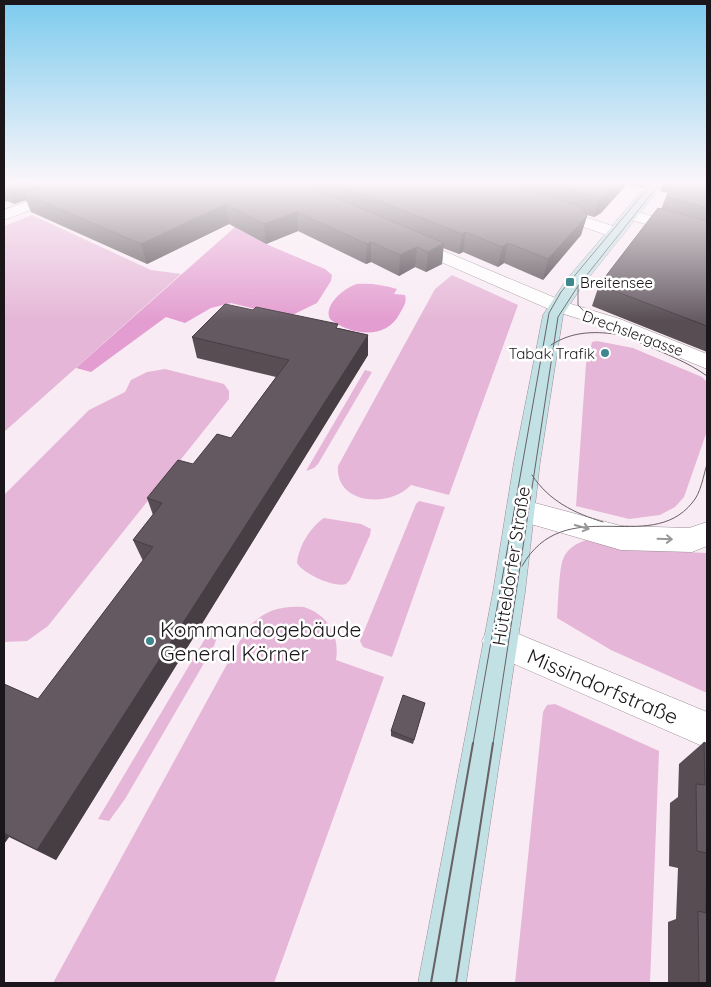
<svg xmlns="http://www.w3.org/2000/svg" width="711" height="987" font-family="Quicksand,sans-serif">
<style>
.green{fill:#e5b6d7}
.forest{fill:#e39dd0}
.lines{fill:none;stroke-linecap:round;stroke-linejoin:round}
.minor-casing{stroke:#9a8d95;stroke-width:1}
.tertiary-casing{stroke:#9a8d95;stroke-width:1}
.secondary-casing{stroke:#9a8d95;stroke-width:1}
.minor{fill:#fff;fill-rule:evenodd}
.tertiary{fill:#fff;fill-rule:evenodd}
.secondary{fill:#c1e1e4;fill-rule:evenodd}
.tram-far1{stroke:#696166;stroke-width:1}
.tram{stroke:#696166;stroke-width:2}
.wall{fill:#574d53}
.shaded-wall{fill:#473e44}
.building{fill:#655961;stroke:#473e44}
.oneway{stroke:#989698}
.poi-dot{fill:#3f878e;stroke:#fff;stroke-width:2}
.labels{text-anchor:middle;dominant-baseline:central;stroke-width:5;stroke-linejoin:round;paint-order:stroke}
.far-poi-label{font-size:15px;fill:#1a1619;stroke:#fff;text-anchor:start}
.far-street-label{font-size:15px;fill:#1a1619;stroke:#fff}
.street-label{font-size:18px;fill:#1a1619;stroke:#fff}
.near-poi-label{font-size:21px;fill:#1a1619;stroke:#fff;text-anchor:start}
.near-street-label{font-size:21px;fill:#1a1619;stroke:#fff}
</style>
<rect width="100%" height="100%" fill="#f9ebf4"/>
<g class="green">
<path d="M32 215 151 270 181 274 4 432V226Z"/>
<path d="M452 275 518 305 449 495 411 485C390 508 335 505 338 466L435 289Z"/>
<path d="M597 341 633 348 702 377 707 382V431L684 497 675 507 660 515 629 519 576 506 586 364 592 342Z"/>
<path d="M165 369 224 384 229 391V399L48 626 27 641 4 642V495L89 410 125 392 131 380 147 372Z"/>
<path d="M365 370 372 372 318 464 314 468 306 471Z"/>
<path d="M419 501 445 507 392 657 363 647 360 641 416 504Z"/>
<path d="M324 518 361 524 371 529 370 535 350 580 346 584C335 588 303 574 297 563 298 548 310 527 324 518Z"/>
<path d="M594 538 685 552 707 553V693L611 650 557 618C558 605 559 569 563 559 568 546 581 541 594 538Z"/>
<path d="M304 607C328 615 340 635 336 660L384 677 274 983H53L244 633C260 612 278 605 304 607Z"/>
<path d="M212 627 215 629 217 637 214 646 125 799 109 821 98 819Z"/>
<path d="M555 704 659 751 650 983H515L543 712 547 705Z"/>
</g>
<g class="forest">
<path d="M235 227 266 244 325 269 332 275 331 281 317 303 288 317 231 303 211 308 185 323 166 317 91 372 76 368Z"/>
<path d="M357 284C371 283 384 285 397 289L394 294 405 295C407 302 404 306 400 313 387 340 351 336 330 319 323 305 345 287 357 284Z"/>
</g>
<g class="lines">
<g class="minor-casing">
<g id="minor">
<path d="M76 183H96L94 186 4 220V210Z"/>
<path d="M551 206 622 229 624 233 622 237 616 238 545 214 543 211 545 208Z"/>
<path d="M631 210 707 232V242L625 218 623 215 625 212Z"/>
<path d="M558 300 620 319 707 354V369L606 327 551 310 548 306 551 302Z"/>
<path d="M520 499 621 526 689 528 707 522V546L692 552 621 550 510 518 506 510 510 502Z"/>
<path d="M499 626 707 712V748L487 652 482 641 487 630Z"/>
</g>
</g>
<g class="tertiary-casing">
<path id="tertiary" d="M408 236 565 302 568 306 565 310 558 312 551 310 402 245 399 241 402 237Z"/>
</g>
<g class="secondary-casing">
<path id="secondary" d="M649 183H664L582 286 563 315 540 462 525 592 466 983H418L493 592 514 462 543 315 567 279Z"/>
</g>
<use href="#minor" class="minor"/>
<use href="#tertiary" class="tertiary"/>
<use href="#secondary" class="secondary"/>
<g class="tram-far1">
<path d="M578 286V305C606 338 669 348 707 376"/>
<path d="M551 345C571 332 592 331 615 334"/>
<path d="M532 475C549 501 574 513 603 522"/>
<path d="M522 566C565 491 649 556 692 503 701 493 703 477 707 464"/>
<path d="M473 744 549 313 561 292 652 183"/>
<path d="M493 744 558 317 578 286 660 183"/>
</g>
<g class="tram">
<path d="M431 983 473 743"/>
<path d="M456 983 493 743"/>
</g>
</g>
<g class="wall">
<path d="M4 183H39L40 187 52 183H648L642 188 627 184 601 213 594 217 587 215 581 235 543 280 504 263 498 267 463 252 459 254 443 248 442 264 426 272 415 267 399 276 371 262 366 264 298 231 266 244 229 224 147 264 31 212 26 200 14 204 7 201 4 202Z"/>
<path d="M663 183H707V352L592 306 599 285 661 209 666 197 668 193 660 191Z"/>
<path d="M338 328 368 335V355L56 860 9 837 4 844V684L38 699 143 561 133 540 153 515 147 498 193 464 231 438 276 377 197 358 192 337Z"/>
<path d="M425 703 413 744 391 736V731Z"/>
<path d="M704 742 707 744V983H668V922L676 919 678 868 669 866 670 803 678 797 679 764Z"/>
</g>
<g class="shaded-wall">
<path d="M13 183H39L43 194 23 193 26 200 14 204 6 185Z"/>
<path d="M618 183H627V184L601 213 594 217 599 198Z"/>
<path d="M644 183H648L642 188Z"/>
<path d="M4 192 7 201 4 202Z"/>
<path d="M226 204 229 224 147 264 141 244Z"/>
<path d="M297 212 298 231 266 244 264 224Z"/>
<path d="M587 216 581 235 543 280 548 259Z"/>
<path d="M466 232 463 252 459 254 462 234Z"/>
<path d="M371 242V262L366 264 367 244Z"/>
<path d="M444 243 442 264 426 272 428 252Z"/>
<path d="M508 243 504 263 498 267 502 247Z"/>
<path d="M417 247 415 267 399 276 400 255Z"/>
<path d="M368 335V355L56 860 37 850Z"/>
<path d="M4 834 9 837 4 844Z"/>
</g>
<g class="building">
<path d="M4 183H13L6 185 4 184Z"/>
<path d="M52 183H300L444 243 428 252 417 247 400 255 371 242 367 244 297 212 264 224 226 204 141 244 23 193Z"/>
<path d="M335 183H508L582 207 587 216 548 259 508 243 502 247 466 232 462 234Z"/>
<path d="M550 183H618L607 194 599 198Z"/>
<path d="M676 183H707V208L666 197Z"/>
<path d="M658 208 707 221V326L599 285Z"/>
<path d="M225 304 253 310 256 307 338 324 336 328 368 335 37 850 4 833V684L38 699 153 547 133 540 162 503 147 498 178 460 193 464 217 434 231 438 289 360 192 337Z"/>
<path d="M403 695 425 703 414 740 391 731Z"/>
<path d="M704 742 707 744V983H699L698 911 706 913 707 853 697 851 696 784 705 785Z"/>
</g>
<defs><path id="oneway-shaft" d="M-6 0H5M1.5-3L5.5 0L1.5 3" fill="none" stroke-width="1.6" stroke-linecap="round" stroke-linejoin="round" transform="scale(1.25)"/></defs>
<g class="oneway">
<use href="#oneway-shaft" transform="translate(582 527) rotate(16)"/>
<use href="#oneway-shaft" transform="translate(665 539) rotate(2)"/>
</g>
<linearGradient id="sky" x2="0" y2="1"><stop stop-color="#7ccbee"/><stop offset="0.57" stop-color="#fcf6fa"/><stop offset="1" stop-color="#fcf6fa" stop-opacity="0"/></linearGradient>
<rect width="711" height="321" fill="url(#sky)"/>
<g class="poi-dot">
<rect x="565" y="277" width="10" height="10" rx="2.5"/>
<circle cx="605" cy="353" r="5"/>
<circle cx="150" cy="641" r="5"/>
</g>
<g class="labels">
<g class="far-poi-label">
<text x="580" y="282">Breitensee</text>
<text x="595" y="353" text-anchor="end">Tabak Trafik</text>
</g>
<g class="far-street-label">
<text transform="translate(633 333) rotate(20)">Drechslergasse</text>
</g>
<g class="street-label">
<text transform="translate(511 566) rotate(-81)">Hütteldorfer Straße</text>
</g>
<g class="near-poi-label">
<text x="160" y="629">Kommandogebäude<tspan x="160" dy="24">General Körner</tspan></text>
</g>
<g class="near-street-label">
<text transform="translate(603 686) rotate(23)">Missindorfstraße</text>
</g>
</g>
<rect width="711" height="987" fill="none" stroke="#1a1619" stroke-width="10"/>
</svg>
